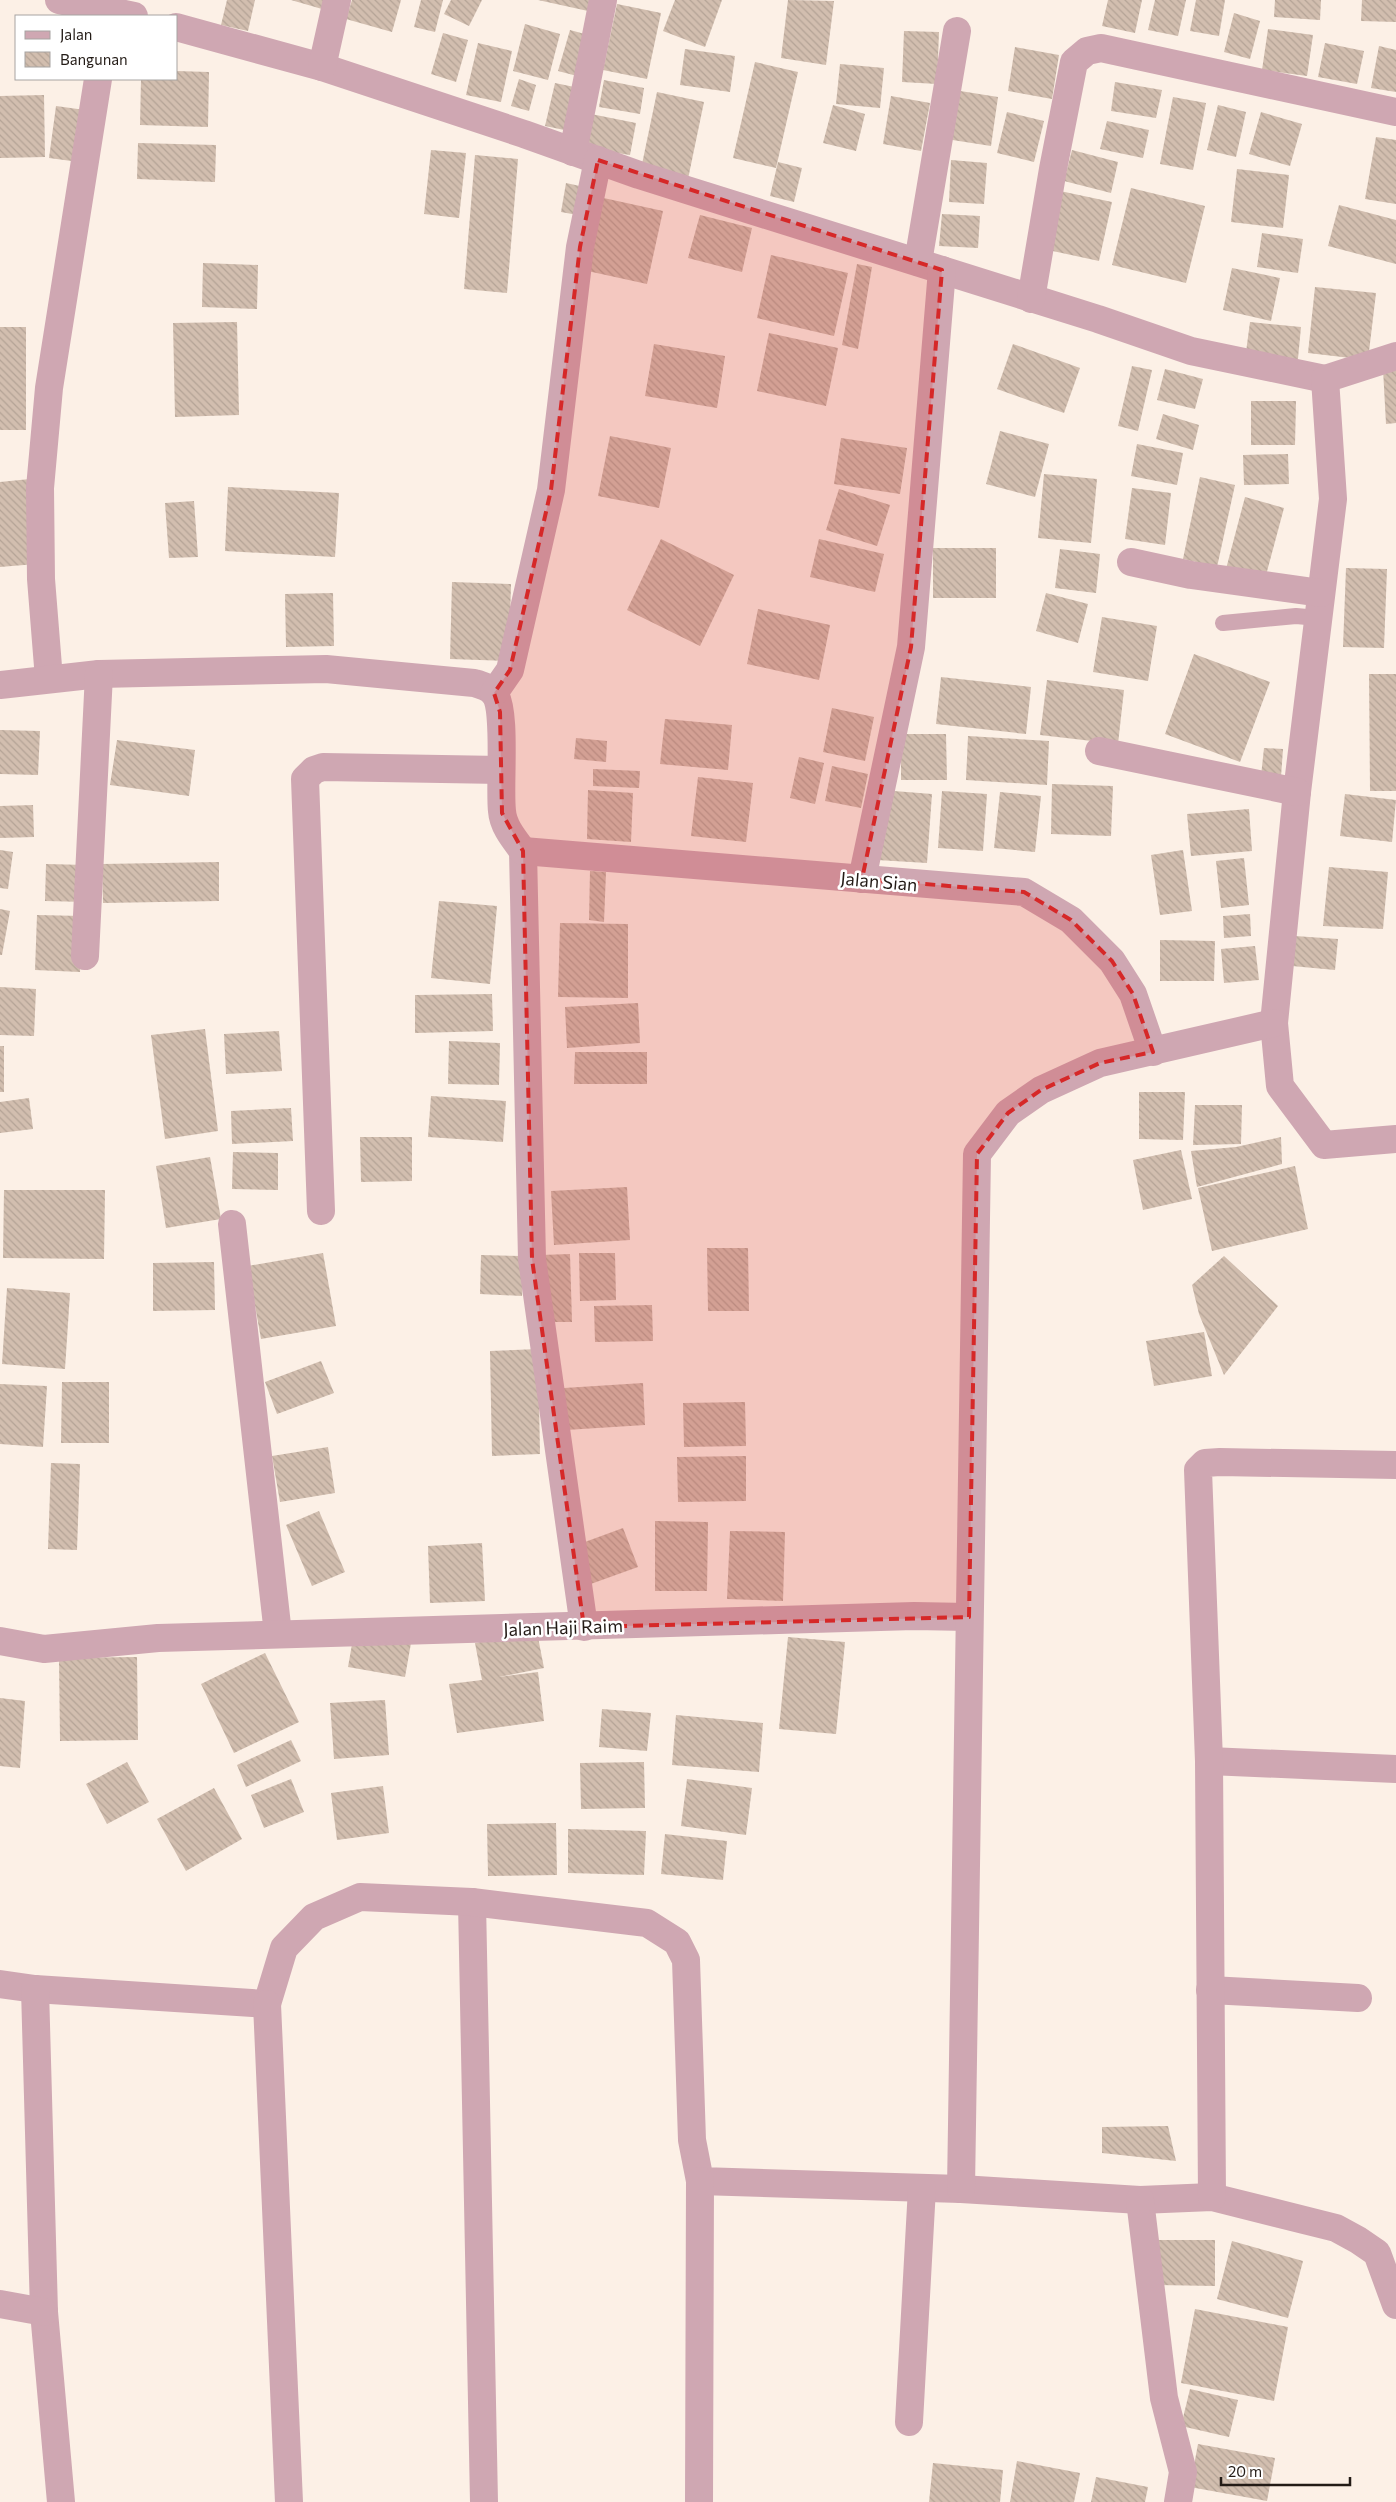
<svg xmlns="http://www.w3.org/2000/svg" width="1396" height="2502" font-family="Commissioner,sans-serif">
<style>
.building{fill:url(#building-back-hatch)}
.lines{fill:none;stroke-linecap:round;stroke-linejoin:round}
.lane{stroke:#cfa7b2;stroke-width:16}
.street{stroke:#cfa7b2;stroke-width:28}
.marked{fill:#d62828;fill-opacity:0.2;stroke:#d62828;stroke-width:4;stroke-dasharray:10 6;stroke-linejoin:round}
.labels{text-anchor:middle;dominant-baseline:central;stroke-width:5;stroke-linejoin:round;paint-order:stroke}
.street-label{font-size:18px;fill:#231b16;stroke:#fff}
</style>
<defs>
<pattern id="building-back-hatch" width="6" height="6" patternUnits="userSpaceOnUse" patternTransform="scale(1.25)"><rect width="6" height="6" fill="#d2beaf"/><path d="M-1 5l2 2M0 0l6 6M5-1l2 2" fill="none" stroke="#b4a396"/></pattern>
</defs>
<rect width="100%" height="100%" fill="#fcf0e6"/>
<g class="building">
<path d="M227 0H255L248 31 221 25Z"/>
<path d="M291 0H324L322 9Z"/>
<path d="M352 0H401L392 32 346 19Z"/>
<path d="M421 0H443L435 32 414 27Z"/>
<path d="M451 0H482L469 26 444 14Z"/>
<path d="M538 0H590L588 11Z"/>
<path d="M675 0H722L705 47 663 31Z"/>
<path d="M788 0 834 1 826 65 781 58Z"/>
<path d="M1108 0H1142L1135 33 1102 26Z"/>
<path d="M1155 0H1186L1178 36 1148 30Z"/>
<path d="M1196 0H1225L1219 36 1190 31Z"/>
<path d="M1275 0H1321L1320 20 1274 17Z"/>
<path d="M1362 0H1396V22L1361 21Z"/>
<path d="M617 4 661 13 647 79 603 70Z"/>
<path d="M1234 13 1260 21 1250 59 1224 52Z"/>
<path d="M525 24 560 34 548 80 513 71Z"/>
<path d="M1268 29 1313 35 1307 76 1262 70Z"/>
<path d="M570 30 592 36 581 77 558 71Z"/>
<path d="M904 31 939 32 937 84 902 82Z"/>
<path d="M443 33 468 40 456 82 431 74Z"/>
<path d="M478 43 512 51 501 102 466 95Z"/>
<path d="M1325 43 1364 51 1357 84 1318 77Z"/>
<path d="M1379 46 1396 50V92L1371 88Z"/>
<path d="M1015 47 1059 55 1052 99 1008 91Z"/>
<path d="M685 49 735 56 730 92 680 85Z"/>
<path d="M755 62 798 72 776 168 733 158Z"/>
<path d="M840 64 884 68 880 108 836 104Z"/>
<path d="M176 71 209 72 208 127 140 125 141 79H176Z"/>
<path d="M519 79 536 85 529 111 511 106Z"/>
<path d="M604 80 644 88 640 114 599 107Z"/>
<path d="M1115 82 1162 90 1156 118 1111 111Z"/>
<path d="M555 83 584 89 574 132 545 126Z"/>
<path d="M954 90 998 97 991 146 946 139Z"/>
<path d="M657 92 704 102 688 179 641 169Z"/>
<path d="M44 95 45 157 0 158V96Z"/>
<path d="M891 96 930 103 921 151 883 144Z"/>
<path d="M1173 97 1206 103 1193 170 1160 164Z"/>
<path d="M833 105 865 114 856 151 823 143Z"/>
<path d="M1218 105 1246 112 1236 157 1207 150Z"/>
<path d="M56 106 85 110 79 162 49 158Z"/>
<path d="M1007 112 1044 121 1034 162 997 153Z"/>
<path d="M1261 112 1302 124 1290 166 1249 154Z"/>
<path d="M591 114 636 123 630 155 585 148Z"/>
<path d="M1107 121 1149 130 1143 158 1100 149Z"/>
<path d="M1376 137 1396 140V204L1365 199Z"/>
<path d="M138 143 216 145 215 182 137 179Z"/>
<path d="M431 150 466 153 459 218 424 214Z"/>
<path d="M1072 150 1118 162 1111 193 1064 181Z"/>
<path d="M475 155 518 159 507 293 464 289Z"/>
<path d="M951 160 987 163 984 204 949 202Z"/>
<path d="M778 162 802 168 794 202 770 196Z"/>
<path d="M1237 169 1289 175 1283 228 1231 222Z"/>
<path d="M566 183 589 188 583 216 561 212Z"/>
<path d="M1131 188 1205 206 1186 283 1112 265Z"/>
<path d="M1060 191 1112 202 1099 261 1048 250Z"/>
<path d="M599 197 663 211 647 284 583 270Z"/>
<path d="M1339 205 1396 220V264L1328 246Z"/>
<path d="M942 214 980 216 978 248 939 246Z"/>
<path d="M700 215 752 228 742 272 688 258Z"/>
<path d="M1262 233 1303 239 1298 273 1257 267Z"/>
<path d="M771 255 848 273 834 336 757 318Z"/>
<path d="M203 263 258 265 257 309 202 307Z"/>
<path d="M857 264 872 267 858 349 842 345Z"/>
<path d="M1232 268 1280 278 1271 321 1223 310Z"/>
<path d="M1315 287 1376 293 1368 360 1308 353Z"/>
<path d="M237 322 239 415 175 417 173 323Z"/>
<path d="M1250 322 1301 327 1297 369 1246 352Z"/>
<rect x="0" y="327" width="26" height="103"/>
<path d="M769 333 838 348 826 406 757 391Z"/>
<path d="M654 344 725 356 717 408 645 396Z"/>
<path d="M1013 344 1080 368 1064 413 997 389Z"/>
<path d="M1132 366 1152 370 1138 431 1118 426Z"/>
<path d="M1396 368V423L1386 424 1383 369Z"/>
<path d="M1165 369 1203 379 1195 409 1157 400Z"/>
<path d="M1251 401H1296L1295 445H1251Z"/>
<path d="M1163 414 1199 425 1193 450 1156 439Z"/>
<path d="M1000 431 1049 444 1035 497 986 484Z"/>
<path d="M610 436 671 448 659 508 598 496Z"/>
<path d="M841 438 907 448 900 494 834 484Z"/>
<path d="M1137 444 1183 453 1177 485 1131 476Z"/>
<path d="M1288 454 1289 484 1244 485 1243 455Z"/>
<path d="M1044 474 1097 479 1091 543 1038 538Z"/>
<path d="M1200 477 1235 485 1217 567 1183 559Z"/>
<path d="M30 479 36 564 0 567V482Z"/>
<path d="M228 487 339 493 335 557 225 551Z"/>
<path d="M1132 488 1171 493 1165 545 1125 539Z"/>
<path d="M839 489 890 505 877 546 826 530Z"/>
<path d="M1245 497 1284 508 1265 579 1226 569Z"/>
<path d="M194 501 198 557 169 558 165 503Z"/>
<path d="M661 539 734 575 700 646 627 610Z"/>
<path d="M819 539 884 554 875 592 810 577Z"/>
<rect x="933" y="548" width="63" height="50"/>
<path d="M1060 549 1100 554 1096 593 1055 588Z"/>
<path d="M1346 568 1387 569 1384 648 1343 647Z"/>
<path d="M452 582 511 584 509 661 450 659Z"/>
<path d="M333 593 334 646 286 647 285 594Z"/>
<path d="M1046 593 1088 604 1078 643 1036 631Z"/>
<path d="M758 609 830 625 819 680 747 664Z"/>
<path d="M1102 617 1157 626 1148 681 1093 672Z"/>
<path d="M1194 654 1270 682 1240 762 1165 734Z"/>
<path d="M1369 674H1396V791H1370Z"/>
<path d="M941 677 1031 687 1026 734 936 724Z"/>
<path d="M1047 680 1124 690 1118 744 1040 735Z"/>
<path d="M832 708 874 717 865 761 823 752Z"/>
<path d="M665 719 732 725 728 770 660 764Z"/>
<path d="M0 730 40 731 38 775 0 774Z"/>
<path d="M901 734H946L947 780H901Z"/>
<path d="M968 736 1049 741 1047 785 966 780Z"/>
<path d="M576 738 607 741 606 762 574 759Z"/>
<path d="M117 740 195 750 189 796 110 785Z"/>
<path d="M1264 748 1283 749 1281 777 1261 776Z"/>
<path d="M799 757 824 763 815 804 790 798Z"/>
<path d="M832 766 868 774 861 808 825 801Z"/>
<path d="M593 769 640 771 639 788 593 786Z"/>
<path d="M698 777 753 783 746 842 691 836Z"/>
<path d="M1052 784 1113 786 1111 836 1051 834Z"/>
<path d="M588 790 633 793 631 842 587 839Z"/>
<path d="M881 790 932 794 927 863 877 860Z"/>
<path d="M942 791 987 794 983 851 938 848Z"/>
<path d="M1000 792 1041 796 1035 852 994 848Z"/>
<path d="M1345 794 1396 800 1392 842 1340 836Z"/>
<path d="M33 805 34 837 0 838V806Z"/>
<path d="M1249 809 1252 851 1191 856 1187 814Z"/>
<path d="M0 850 13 852 8 889 0 888Z"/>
<path d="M1183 850 1192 911 1160 915 1151 855Z"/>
<path d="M1244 858 1249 905 1221 908 1216 861Z"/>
<path d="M219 862V901L103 903 102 864Z"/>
<path d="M46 864 87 865 86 902 45 901Z"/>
<path d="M1329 867 1388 872 1383 929 1323 926Z"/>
<path d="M590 871 606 872 604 922 589 920Z"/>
<path d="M439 901 497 906 490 984 431 978Z"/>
<path d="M0 909 10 911 2 955H0Z"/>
<path d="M1250 914 1251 936 1224 938 1223 916Z"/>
<path d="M37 915 82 916 80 972 35 970Z"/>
<path d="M560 923 628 924V998L558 997Z"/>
<path d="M1295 936 1338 939 1335 970 1292 966Z"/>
<path d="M1160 940 1215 941 1214 981H1160Z"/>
<path d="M1255 946 1259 980 1224 983 1221 949Z"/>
<path d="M0 987 36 989 34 1036 0 1035Z"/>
<path d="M492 994 493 1031 415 1033V995Z"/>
<path d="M638 1003 640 1043 567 1048 565 1007Z"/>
<path d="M205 1029 218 1131 165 1139 151 1035Z"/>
<path d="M279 1031 282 1071 226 1074 224 1034Z"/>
<path d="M449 1041 500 1043 499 1085 448 1084Z"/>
<rect x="0" y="1046" width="4" height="46"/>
<path d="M575 1052H647V1084H574Z"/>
<path d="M1139 1092H1185L1183 1140 1139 1139Z"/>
<path d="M431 1096 506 1101 503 1142 428 1137Z"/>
<path d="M29 1098 33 1129 0 1133V1102Z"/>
<path d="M1195 1105H1242L1241 1144 1193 1145Z"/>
<path d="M291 1108 293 1141 232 1144 231 1111Z"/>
<path d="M360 1137H412V1181L361 1182Z"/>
<path d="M1281 1137 1282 1164 1197 1187 1191 1151 1236 1147Z"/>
<path d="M1181 1150 1192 1199 1143 1210 1133 1160Z"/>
<path d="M233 1152 278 1153V1190L232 1189Z"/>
<path d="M210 1157 221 1219 166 1228 156 1166Z"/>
<path d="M1295 1166 1308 1229 1212 1251 1198 1188Z"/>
<path d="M627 1187 630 1240 554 1245 551 1191Z"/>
<path d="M4 1190H105L104 1259 3 1258Z"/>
<path d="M707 1248H748L749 1311H708Z"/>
<path d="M323 1253 336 1326 261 1339 248 1266Z"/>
<path d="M579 1253H615L616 1300 580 1301Z"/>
<path d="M570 1254 572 1322H542L541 1255Z"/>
<path d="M481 1255 524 1256 522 1296 480 1294Z"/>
<path d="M1224 1256 1278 1306 1224 1375 1199 1314 1192 1285Z"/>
<path d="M214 1262 215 1310 153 1311V1263Z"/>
<path d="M7 1288 70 1293 65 1369 2 1364Z"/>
<path d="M652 1305 653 1341 595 1342 594 1306Z"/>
<path d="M1204 1332 1212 1376 1154 1386 1146 1341Z"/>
<path d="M538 1349 540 1454 492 1456 490 1351Z"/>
<path d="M321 1361 334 1393 277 1414 265 1382Z"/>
<path d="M62 1382H109V1443H61Z"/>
<path d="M643 1383 645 1425 566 1430 564 1388Z"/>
<path d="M0 1384 47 1386 43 1447 0 1444Z"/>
<path d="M745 1402 746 1446 684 1447 683 1403Z"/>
<path d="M328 1447 335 1493 280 1502 272 1456Z"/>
<path d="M746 1456V1501L678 1502 677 1457Z"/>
<path d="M51 1463 80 1464 77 1550 48 1549Z"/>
<path d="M319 1511 345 1572 312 1586 286 1525Z"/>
<path d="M655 1521 708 1522 707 1591H655Z"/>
<path d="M623 1528 638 1567 588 1585 574 1546Z"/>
<path d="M730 1531 785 1532 783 1601 727 1599Z"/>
<path d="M482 1543 485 1601 430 1603 428 1546Z"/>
<path d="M537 1632 544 1668 499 1677 538 1672 544 1721 457 1733 449 1684 482 1680 475 1643Z"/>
<path d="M354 1633 411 1643 405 1677 348 1667Z"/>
<path d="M788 1637 845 1642 836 1734 779 1729Z"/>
<path d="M265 1653 299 1722 234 1753 201 1684Z"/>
<path d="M137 1657 138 1740 60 1741 59 1658Z"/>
<path d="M0 1698 25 1701 20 1768 0 1766Z"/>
<path d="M385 1700 389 1755 334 1759 330 1703Z"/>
<path d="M602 1709 651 1713 647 1751 599 1747Z"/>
<path d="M676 1715 763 1723 759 1772 672 1765Z"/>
<path d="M291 1740 301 1761 246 1787 237 1765Z"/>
<path d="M127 1762 149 1802 107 1824 86 1784Z"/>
<path d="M644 1762 645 1808 581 1809 580 1763Z"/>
<path d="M291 1779 304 1812 264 1828 251 1795Z"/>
<path d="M687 1779 752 1788 746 1835 681 1826Z"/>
<path d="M383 1786 389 1833 337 1840 331 1793Z"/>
<path d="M214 1788 242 1839 186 1871 157 1819Z"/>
<path d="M556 1823 557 1875 488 1876 487 1824Z"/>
<path d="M568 1829 646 1831 644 1875 568 1873Z"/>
<path d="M665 1834 727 1841 723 1880 661 1874Z"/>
<path d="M1168 2126 1176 2161 1102 2153V2127Z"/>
<path d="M1157 2240H1215V2286L1157 2285Z"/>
<path d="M1232 2241 1303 2261 1288 2318 1217 2299Z"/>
<path d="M1195 2309 1288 2327 1274 2401 1181 2383Z"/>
<path d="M1190 2389 1238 2400 1229 2437 1181 2426Z"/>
<path d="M1198 2444 1275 2458 1267 2501 1190 2487Z"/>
<path d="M1017 2461 1080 2473 1074 2502H1010Z"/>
<path d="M933 2463 1003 2470 1000 2502H929Z"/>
<path d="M1096 2477 1148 2487 1145 2502H1091Z"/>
</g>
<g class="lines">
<path class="lane" d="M1223 623 1296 616 1318 618"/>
<g class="street">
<path d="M59 0 134 16"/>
<path d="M176 27 322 67 524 134 639 175 1098 319 1191 351 1325 379"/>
<path d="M322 67 337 0"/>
<path d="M573 152 603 0"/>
<path d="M918 262 957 31"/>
<path d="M1031 299 1053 169 1074 62 1087 51 1101 48 1396 112"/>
<path d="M1396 356 1325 379 1333 499 1297 792 1274 1023 1280 1086 1324 1145 1396 1139"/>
<path d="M1131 562 1191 575 1321 593"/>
<path d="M49 679 41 579 40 488 49 388 98 79"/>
<path d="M0 685 99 674 326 669 474 683C481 685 489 687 494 693 507 709 499 787 502 811 503 826 514 839 523 851L532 1259 584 1627"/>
<path d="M494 693 510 670 551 490 580 247 598 160"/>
<path d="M1099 751 1297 792"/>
<path d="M523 851 1024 892 1071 920 1112 961 1133 994 1153 1052"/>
<path d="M862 879 911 647 942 270"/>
<path d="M85 956 99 674"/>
<path d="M321 1211 305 779 314 770 323 767 501 770"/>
<path d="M232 1224 278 1634"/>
<path d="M0 1641 44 1649 158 1638 914 1616 969 1617"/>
<path d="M1209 1761 1396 1769"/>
<path d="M472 1902 484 2502"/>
<path d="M0 1984 35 1989 267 2004 284 1948 314 1917 360 1897 472 1902 647 1923 677 1942 686 1960 692 2140 700 2181 961 2189 1140 2200 1212 2197 1336 2228 1358 2240 1377 2253 1396 2305"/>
<path d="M35 1989 44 2312 61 2502"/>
<path d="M1210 1990 1358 1998"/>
<path d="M267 2004 289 2502"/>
<path d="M961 2189 977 1154 1008 1113 1041 1090 1100 1063 1274 1023"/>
<path d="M1212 2197 1209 1761 1198 1470 1205 1463 1220 1462 1396 1465"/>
<path d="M1140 2200 1164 2398 1183 2472 1178 2502"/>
<path d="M0 2304 44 2312"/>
<path d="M909 2422 922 2188"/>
<path d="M699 2502 700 2181"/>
</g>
</g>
<path class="marked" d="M598 160 942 270 911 647 862 879 1024 892 1071 920 1112 961 1133 994 1153 1052 1100 1063 1041 1090 1008 1113 977 1154 969 1617 584 1627 532 1259 523 851 502 813 500 712 494 693 510 670 551 490 580 247Z"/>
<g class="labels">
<g class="street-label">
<text transform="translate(879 881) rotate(5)">Jalan Sian</text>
<text transform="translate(563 1627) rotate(-2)">Jalan Haji Raim</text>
</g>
</g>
<rect x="15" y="15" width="162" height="65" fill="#ffffff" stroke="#a7a4a2"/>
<rect x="25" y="31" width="25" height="8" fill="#cfa7b2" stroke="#a7a4a2"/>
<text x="60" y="40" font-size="15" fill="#231b16">Jalan</text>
<rect x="25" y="52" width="25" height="15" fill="url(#building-back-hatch)" stroke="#a7a4a2"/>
<text x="60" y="65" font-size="15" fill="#231b16">Bangunan</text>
<path d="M1221 2477v8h129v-8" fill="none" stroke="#231b16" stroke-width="2.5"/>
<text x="1228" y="2477" font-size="15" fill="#231b16" stroke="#ffffff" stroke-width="4" paint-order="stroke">20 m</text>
</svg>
